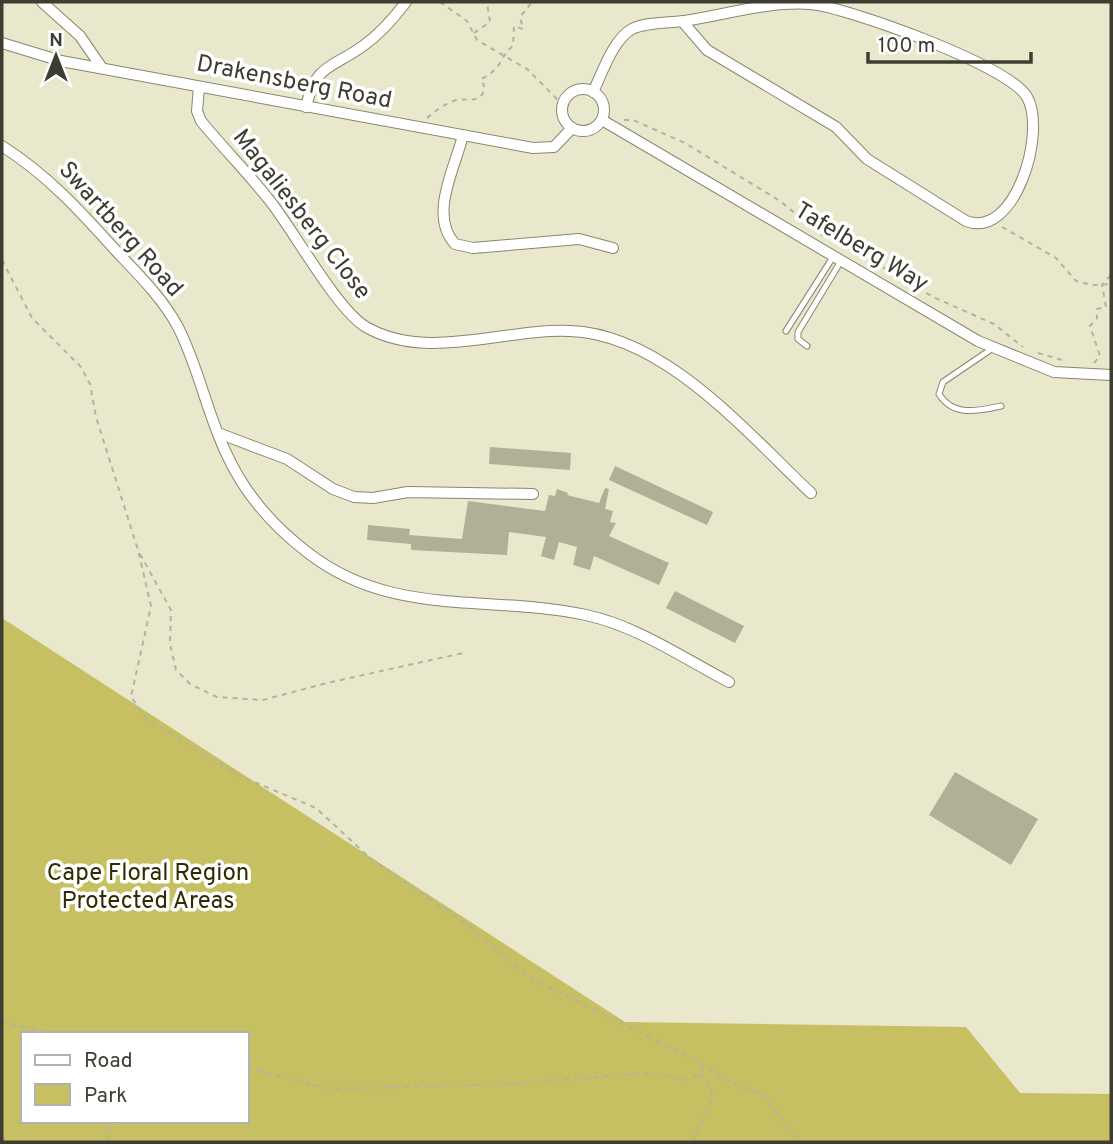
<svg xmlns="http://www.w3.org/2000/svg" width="1113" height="1144" font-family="Overpass,sans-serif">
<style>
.green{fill:#c7c063;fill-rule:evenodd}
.building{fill:#b1b096}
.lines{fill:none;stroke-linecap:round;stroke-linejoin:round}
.lane-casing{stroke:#88876e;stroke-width:7}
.street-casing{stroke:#88876e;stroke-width:12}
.path{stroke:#b4b39d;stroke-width:2;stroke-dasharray:5 5;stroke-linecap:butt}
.lane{stroke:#fff;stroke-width:5}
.street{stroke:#fff;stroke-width:10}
.labels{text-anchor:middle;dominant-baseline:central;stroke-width:7;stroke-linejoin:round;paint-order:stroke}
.street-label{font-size:24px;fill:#3e3d32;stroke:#fff}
.park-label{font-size:24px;fill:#302c01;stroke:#fff}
</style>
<rect width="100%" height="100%" fill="#e9e8cd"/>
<path class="green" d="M2 618 625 1022 966 1027 1020 1093 1111 1094V1142H2ZM23 1034H247V1121H23Z"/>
<g class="building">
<path d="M490 447 571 453 570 470 489 464Z"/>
<path d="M615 466 713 512 707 525 609 480Z"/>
<path d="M605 488 609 489 605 509 613 511 610 522 616 523 609 536 669 563 659 585 594 556 590 570 573 565 577 547 559 542 554 560 541 556 546 537 509 532 507 555 411 550V544L367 540 368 525 410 529 409 535 462 539 468 501 545 511 549 495 555 496 557 489 568 493 567 495 599 503Z"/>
<path d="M675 591 744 626 735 643 666 608Z"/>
<path d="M955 772 1038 819 1011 865 929 815Z"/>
</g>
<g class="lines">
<g class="lane-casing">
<g id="lane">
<path d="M786 331 833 257"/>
<path d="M807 346 798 339V332L841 261"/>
<path d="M993 348 943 382 939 394C953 417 978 411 1001 406"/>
</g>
</g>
<g class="street-casing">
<g id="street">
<path d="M42 2 80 36 102 68"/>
<path d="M2 43 61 61 533 148 554 147 572 128"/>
<path d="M199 87 197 111 201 121C223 148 248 173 270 201 294 231 337 310 366 327 427 362 504 328 570 331 664 334 747 433 811 493"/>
<circle cx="583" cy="110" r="21"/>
<path d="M593 92C602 74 613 39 632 29 646 22 668 23 684 21 724 15 769 1 810 4 847 7 1010 66 1027 97 1047 132 1015 240 966 221L867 159 836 127 707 50 682 21"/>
<path d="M306 107C316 63 331 69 363 46 380 34 394 18 406 2"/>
<path d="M602 120 978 341 1054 372 1111 375"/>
<path d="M463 135C456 166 428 215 455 244L473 248 579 239 613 248"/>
<path d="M2 146C49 176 81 212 118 253 139 275 163 299 178 327 199 368 207 414 227 455 245 494 273 526 307 552 392 619 489 594 586 615 637 626 683 658 729 682"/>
<path d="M218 433 287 459 333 489 354 497 373 498 408 492 533 494"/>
</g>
</g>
<g class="path">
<path d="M440 2 467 21 477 40 527 69 563 105"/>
<path d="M474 33 490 22 487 2"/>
<path d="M427 118C435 111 447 102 457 100 471 98 480 104 485 88L481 79C504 68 500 55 513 46L514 26 523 29 520 17 532 2"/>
<path d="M624 120H633L685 143 780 201 823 236"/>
<path d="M1002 227 1056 258 1076 281 1092 285 1111 284"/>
<path d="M831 240 835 239 933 297 994 324 1023 347"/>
<path d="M2 260 32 318 81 367 90 384 96 417 138 550 151 606 131 697 147 719 240 776 316 808 370 858 466 924 531 978 699 1062 731 1083 763 1095 800 1142"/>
<path d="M1038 353 1066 361"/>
<path d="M1094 363 1100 356 1090 326 1097 318V309L1106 307 1102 285 1111 275"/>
<path d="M140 554 171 610 170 644 176 670 190 684 217 697 263 700 327 683 463 653"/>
<path d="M2 1022 56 1034"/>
<path d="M77 1034H101"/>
<path d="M247 1068 331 1089 507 1084 647 1073 686 1080 699 1074 702 1068 700 1063"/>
<path d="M108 1142 110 1126 118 1121"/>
<path d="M694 1142C696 1120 728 1100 700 1074"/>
</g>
<use href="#lane" class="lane"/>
<use href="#street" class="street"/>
</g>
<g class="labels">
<g class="street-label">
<text transform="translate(294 83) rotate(11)">Drakensberg Road</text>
<text transform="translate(301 215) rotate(52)">Magaliesberg Close</text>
<text transform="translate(120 230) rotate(48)">Swartberg Road</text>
<text transform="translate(861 248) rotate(31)">Tafelberg Way</text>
</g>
<g class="park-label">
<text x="148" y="874">Cape Floral Region<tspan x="148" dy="28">Protected Areas</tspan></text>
</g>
</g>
<rect width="1113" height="1144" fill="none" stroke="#3e3d32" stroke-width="7"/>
<rect x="21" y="1032" width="228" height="91" fill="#ffffff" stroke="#b2b1ad" stroke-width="2"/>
<rect x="35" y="1055" width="35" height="10" fill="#ffffff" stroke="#b2b1ad" stroke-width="2"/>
<text x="84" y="1067" font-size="21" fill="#3e3d32">Road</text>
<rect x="35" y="1084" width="35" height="21" fill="#c7c063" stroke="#b2b1ad" stroke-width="2"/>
<text x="84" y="1102" font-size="21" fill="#3e3d32">Park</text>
<g transform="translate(56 56)" stroke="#ffffff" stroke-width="5" paint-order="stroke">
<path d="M0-5L12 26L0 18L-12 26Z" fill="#3e3d32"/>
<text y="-10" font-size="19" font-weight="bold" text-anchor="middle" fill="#3e3d32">N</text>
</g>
<path d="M868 52v10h163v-10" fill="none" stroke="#3e3d32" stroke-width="3.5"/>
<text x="878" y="52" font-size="21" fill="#3e3d32" stroke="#ffffff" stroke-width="5" paint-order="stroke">100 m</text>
</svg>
